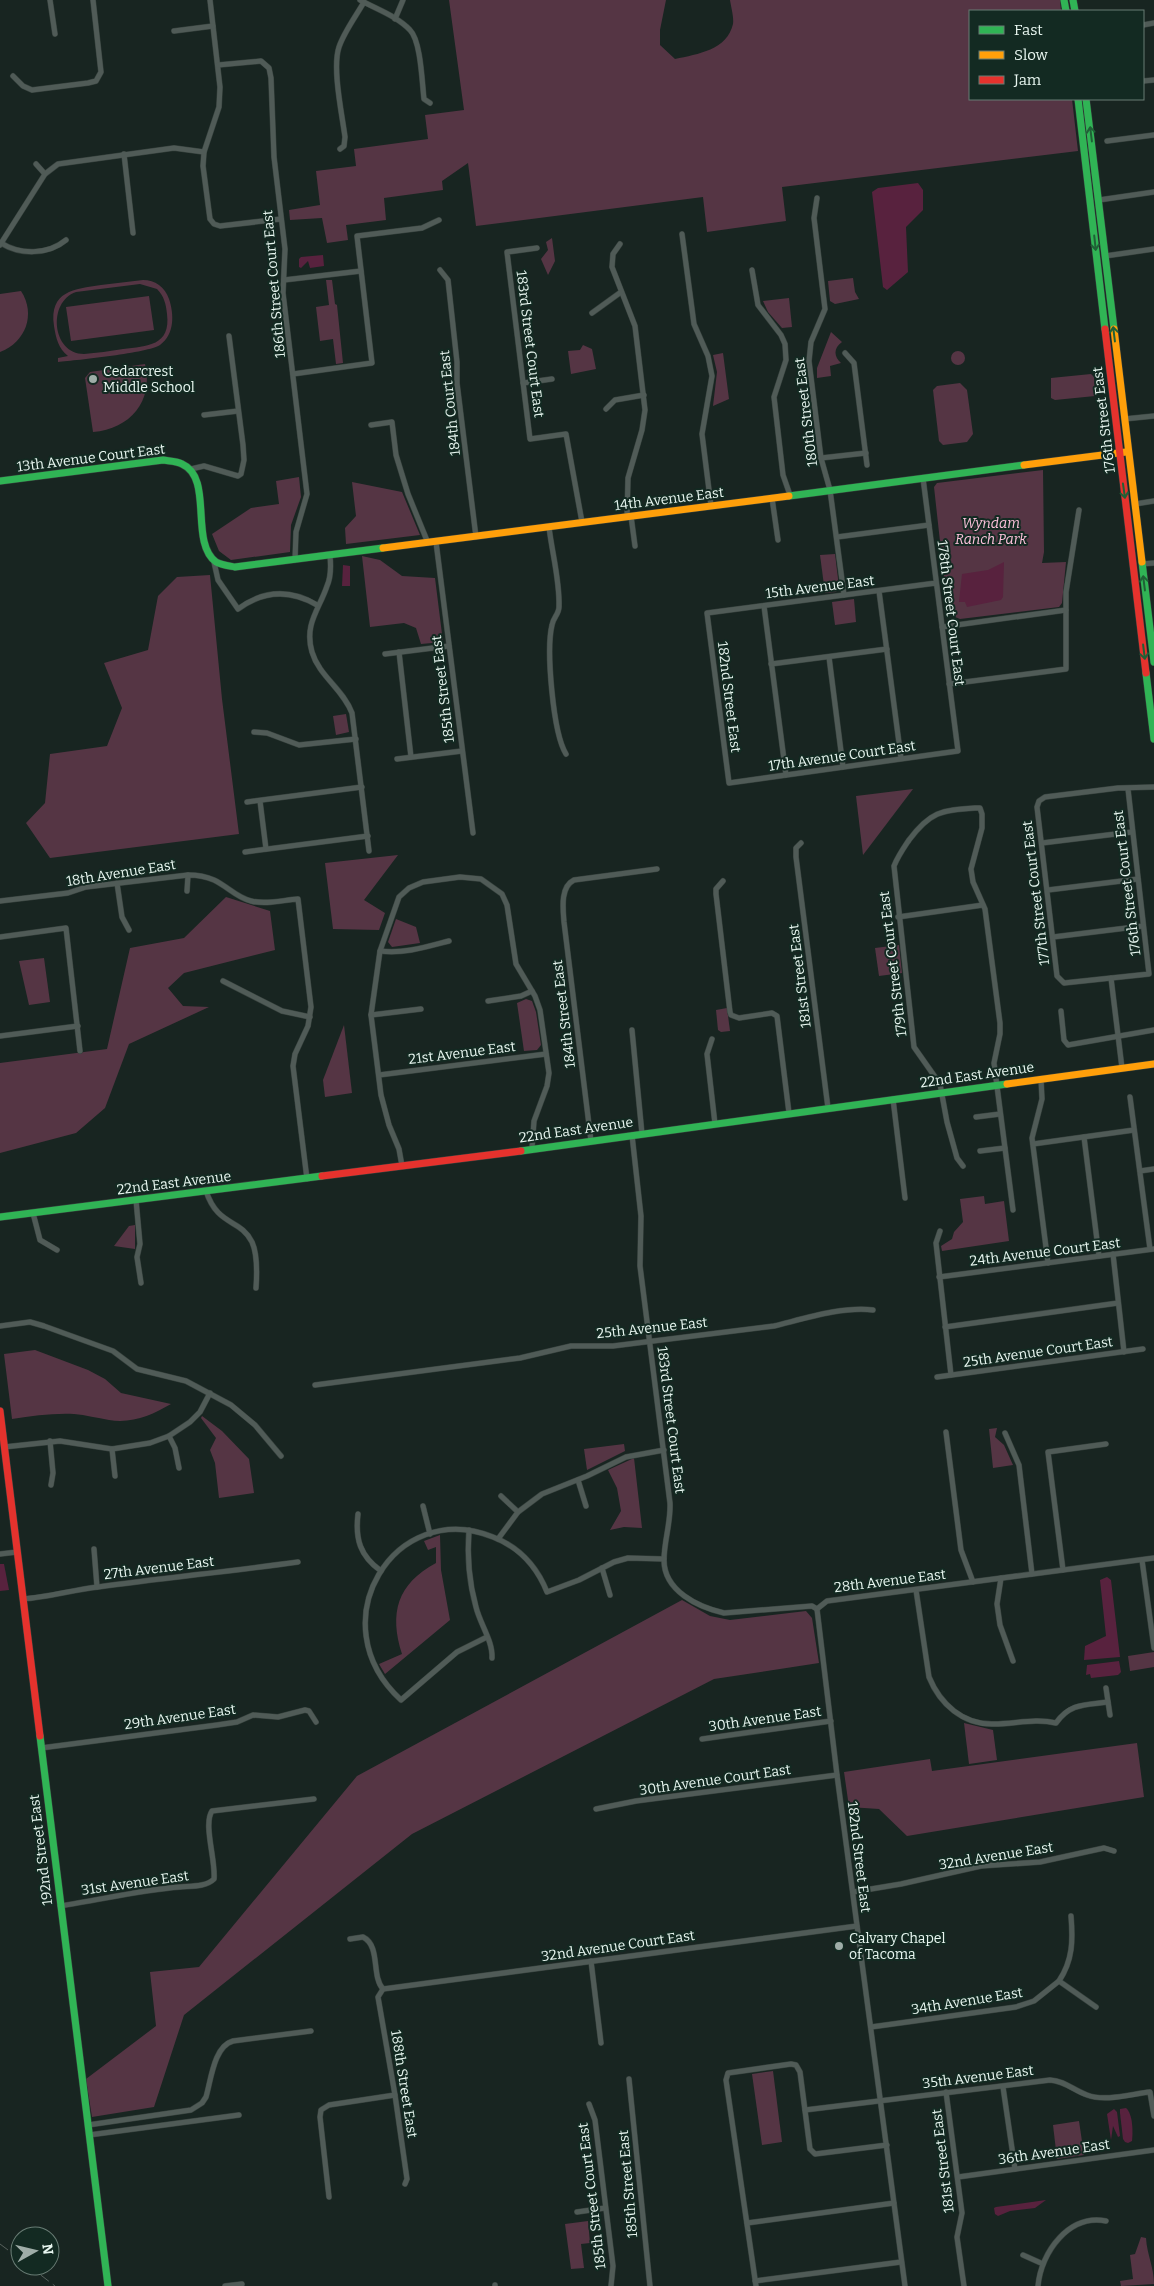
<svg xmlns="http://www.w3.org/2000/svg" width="1154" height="2286" font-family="Bitter,serif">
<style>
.green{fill:#553544;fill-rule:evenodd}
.water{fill:#58223e}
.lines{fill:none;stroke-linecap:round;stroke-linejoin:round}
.street-casing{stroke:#36413d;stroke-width:6}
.fast-casing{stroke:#36413d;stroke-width:8}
.slow-casing{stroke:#36413d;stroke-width:8}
.jam-casing{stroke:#36413d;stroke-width:8}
.street{stroke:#505b57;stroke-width:5}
.fast{stroke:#30b455;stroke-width:7}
.slow{stroke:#ff9f0a;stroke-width:7}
.jam{stroke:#e5322d;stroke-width:7}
.rail{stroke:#57615d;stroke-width:1;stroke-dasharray:10 5;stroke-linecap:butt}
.oneway{stroke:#1f6136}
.poi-dot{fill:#9fada8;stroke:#132a22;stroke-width:2}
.labels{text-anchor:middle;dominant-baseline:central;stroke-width:4;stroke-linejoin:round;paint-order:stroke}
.street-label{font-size:14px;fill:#e8f6f0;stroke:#132a22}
.poi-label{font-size:14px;fill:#e8f6f0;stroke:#132a22;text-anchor:start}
.park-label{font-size:14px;font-style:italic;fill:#fdc1db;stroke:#132a22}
</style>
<rect width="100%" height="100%" fill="#182521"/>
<g class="green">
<path d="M449 0H666L660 30V45L675 59C698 54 727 50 733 24 734 17 731 7 730 0H1060L1061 11H970V99H1072L1078 151 782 187 786 221 707 232 703 197 476 226 468 163 442 181 443 190 384 198 386 220 346 225 348 240 327 243 322 218 290 220 289 210 320 205 316 171 356 166 354 149 428 139 425 115 464 110Z"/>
<path d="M552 238 555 261 548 275 541 259 548 250 546 242Z"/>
<path d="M853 278 855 292 859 299 835 304 830 301 828 281Z"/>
<path d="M143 280C155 280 165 287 169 299 174 314 175 334 160 345 148 353 78 360 58 362V358L68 356C58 348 56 338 54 326 49 291 74 289 101 285 115 283 129 282 143 280ZM140 284 157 289C164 296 166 304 167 314 171 346 147 346 123 349 110 351 97 353 84 354 52 354 47 302 76 292Z"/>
<path d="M326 280H332L335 304 337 305 343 363 336 364 333 339 320 341 316 307 329 305Z"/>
<path d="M21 291C36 314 26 342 0 352V294Z"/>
<path d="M149 296 154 330 71 341 66 307Z"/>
<path d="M789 298 792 327 782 328 768 312 763 301Z"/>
<path d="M831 332 842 342C833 348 834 357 841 363L830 366 831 376 817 378V368Z"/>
<path d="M583 345 592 349 596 369 571 374 568 351 580 350Z"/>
<circle cx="958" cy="358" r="7"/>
<path d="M723 353 729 399 713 406 717 372 713 355Z"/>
<path d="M145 364C154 401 130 429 93 432L85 378 90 372Z"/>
<path d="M1091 374 1094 377 1095 396 1055 400 1051 398V378Z"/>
<path d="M960 383 967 390 973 434 967 442 943 445 939 441 933 390 937 386Z"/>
<path d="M1043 470 1044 552 1042 563 1066 562 1062 603 1059 607 960 619 948 614 934 487 937 483Z"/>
<path d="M299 477 301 497 291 525 290 552 231 560 219 551 212 534 251 508 279 504 276 481Z"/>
<path d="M352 482 402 492 420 535 346 544 345 528 356 516Z"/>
<path d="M835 554 839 587 836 592 825 593 820 555Z"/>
<path d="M362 556 380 560 402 576 435 578 443 642 421 644 416 628 404 623 370 627Z"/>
<path d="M210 575 222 699 239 834 50 858 26 823 45 803 50 754 107 746 122 708 104 663 148 650 158 596 177 577Z"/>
<path d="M854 599 856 622 835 625 832 602Z"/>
<path d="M346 714 349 732 336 735 333 716Z"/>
<path d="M913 789 863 855 856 796Z"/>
<path d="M398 855 364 900 385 913 379 930 333 929 325 863Z"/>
<path d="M226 897 270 911 275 950 184 973 168 988 183 1006 209 1007 129 1044 105 1108 76 1133 0 1153V1063L107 1049 130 948 184 938Z"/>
<path d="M396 919 416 927 420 943 392 947 388 942Z"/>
<path d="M899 945 902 973 879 976 875 948Z"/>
<path d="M44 958 50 1002 29 1005 19 961Z"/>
<path d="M526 999 532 1001 536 1012 541 1045 537 1050 524 1051 517 1003Z"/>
<path d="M727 1008 730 1031 721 1032 718 1030 716 1010Z"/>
<path d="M344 1025 352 1093 325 1097 323 1080Z"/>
<path d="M984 1196 985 1204 1004 1201 1009 1241 942 1251 941 1246 952 1239 954 1232 963 1222 960 1199Z"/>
<path d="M135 1225V1249L114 1246 129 1226Z"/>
<path d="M35 1350 88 1370 105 1379 121 1393 171 1404C152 1415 132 1424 109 1420 97 1418 86 1415 74 1414 53 1413 33 1416 12 1419L4 1354Z"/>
<path d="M202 1416 222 1431 249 1459 254 1493 219 1498 215 1463 210 1450 216 1438 201 1418Z"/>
<path d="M997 1428 995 1437 1004 1445 1013 1465 993 1468 989 1429Z"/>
<path d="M624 1444 625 1451 587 1470 584 1449Z"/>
<path d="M634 1458 642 1528 624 1527 610 1530 621 1511 617 1488 608 1470Z"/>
<path d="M440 1535 441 1570 450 1620 385 1674 379 1664 402 1654C389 1613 397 1584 436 1563V1547L428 1550 424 1541Z"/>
<path d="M682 1600 710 1616 730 1620 806 1611 812 1618 819 1663 714 1679 412 1834 184 2015 154 2107 92 2117 86 2079 156 2026 150 1972 199 1967 357 1776Z"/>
<path d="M1154 1652V1667L1130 1671 1128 1656Z"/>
<path d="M964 1723 993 1730 997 1760 969 1764Z"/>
<path d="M1137 1743 1144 1797 907 1836 879 1809 849 1807 844 1772 930 1759 932 1771Z"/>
<path d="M773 2071 782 2142 762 2145 752 2074Z"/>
<path d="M1079 2121 1084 2155 1057 2159 1053 2125Z"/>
<path d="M588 2221 590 2243 581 2244 584 2268 571 2269 565 2224Z"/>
<path d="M1141 2237 1146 2238C1147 2255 1154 2267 1154 2284L1121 2286 1120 2281 1133 2279 1130 2255 1135 2254Z"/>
</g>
<g class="water">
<path d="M918 183 923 190V210L906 227 908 272 887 290 883 287 872 192 878 188Z"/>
<path d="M323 255 324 266 310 268 308 261 301 268 299 267V259L301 257Z"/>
<path d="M1004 562 1003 597 1001 600 967 607 965 602H959L962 574 988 570Z"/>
<path d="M343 565 350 566V586H342Z"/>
<path d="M0 1564H4L9 1590 0 1591Z"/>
<path d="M1107 1577 1111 1580 1120 1657 1084 1660 1085 1646 1106 1636 1100 1580Z"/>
<path d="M1119 1661 1121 1672 1118 1675 1091 1678 1090 1674 1086 1675 1087 1665Z"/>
<path d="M1126 2108C1133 2114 1133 2132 1132 2141L1128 2143 1125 2142 1123 2139 1120 2113V2109Z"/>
<path d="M1114 2109 1117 2112 1120 2136 1118 2137 1113 2126 1111 2140 1107 2114Z"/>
<path d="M1046 2200 1035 2208 1010 2211 998 2216 995 2214 994 2208 996 2207Z"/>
</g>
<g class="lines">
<g class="street-casing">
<g id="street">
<path d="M50 0 55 34"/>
<path d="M210 0 220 87 219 107 204 152 203 166 210 219 214 224 220 226 281 219"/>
<path d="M360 0C376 9 397 16 410 30 421 41 422 83 424 99L430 103"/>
<path d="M395 19 403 0"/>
<path d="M1143 25 1154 23"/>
<path d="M174 31 213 26"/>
<path d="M218 65 261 61 269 68 271 78 274 157 285 249 283 293 307 494 296 532 295 560"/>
<path d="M13 76 23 86 32 90 88 83 96 81 101 72 93 0"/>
<path d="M1143 81 1154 80"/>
<path d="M1107 141 1154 135"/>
<path d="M340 149 344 146 345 137C342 114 332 68 339 47 344 32 356 16 364 2"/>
<path d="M124 154 133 233"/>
<path d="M36 164 45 174"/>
<path d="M817 198 814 218 825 309 811 342 809 361 821 458 830 490 844 595"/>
<path d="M1099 200 1154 192"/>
<path d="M682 234 694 324 708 356 712 376 702 434 711 506"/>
<path d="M1 243C20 255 48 255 66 240"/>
<path d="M620 244 613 254 612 267 635 326 645 410 642 430 628 478 627 517"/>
<path d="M0 245 45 174 58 164 174 148 204 152"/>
<path d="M537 248 507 252 530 439 566 434 582 522"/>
<path d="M1105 256 1154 249"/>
<path d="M440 270 448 280 457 362V383L476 537"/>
<path d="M752 270 758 305 781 335 785 344 786 360 774 397 783 475 790 495"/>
<path d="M284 280 361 271"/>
<path d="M592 313 621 292"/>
<path d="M845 353 854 363 867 465"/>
<path d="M293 374 372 363 357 236 422 228 439 220"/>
<path d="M523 383 552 379"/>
<path d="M606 409 615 400 644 395"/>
<path d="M204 415 238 411"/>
<path d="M1124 419 1154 416"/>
<path d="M371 425 392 422 396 455 408 494 428 543"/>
<path d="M821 458 866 453"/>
<path d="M191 469 204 466 238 476 241 474 244 460 243 445 229 336"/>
<path d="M923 478 958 751 729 783 707 613 936 583"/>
<path d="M772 498 778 540"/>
<path d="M1135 504 1154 501"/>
<path d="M631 516 635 546"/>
<path d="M549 527C552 553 560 581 559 607 559 614 553 618 552 625 546 650 553 733 566 754"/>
<path d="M837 537 929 525"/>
<path d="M436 542 473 833"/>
<path d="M330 556C331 566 331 577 327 586 319 610 304 624 312 652 319 676 343 689 352 713L369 851"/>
<path d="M214 562 218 580 238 609C264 590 290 589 317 605"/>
<path d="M1142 564 1154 563"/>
<path d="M879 591 901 758"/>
<path d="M764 606 786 775"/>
<path d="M942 627 1066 610"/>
<path d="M399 652 411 757"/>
<path d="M385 654 449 646"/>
<path d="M829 657 843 767"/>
<path d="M771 664 887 649"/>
<path d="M949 684 1066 669V592L1079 510"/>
<path d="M254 732 267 733 299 745 356 739"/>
<path d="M397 759 462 751"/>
<path d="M1128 789 1149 974 1064 983 1057 976 1037 807 1039 801 1045 797 1118 788 1154 787"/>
<path d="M260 801 266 849"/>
<path d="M247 802 362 787"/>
<path d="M801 843 796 848V857L828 1108"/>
<path d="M1042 843 1132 832"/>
<path d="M245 852 368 836"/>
<path d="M723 881 716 889V894L730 1012 731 1015 739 1018 772 1013 777 1016 789 1113"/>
<path d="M117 883 122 917 129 930"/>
<path d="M1048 890 1138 879"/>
<path d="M187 891 188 875"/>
<path d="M0 901 68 893 86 887 188 875C197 875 205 876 214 880 227 886 237 898 251 901 266 905 283 900 298 899L311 1007 308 1026 295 1054 293 1066 307 1179"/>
<path d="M898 917 983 905"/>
<path d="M0 937 66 928 80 1051"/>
<path d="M1053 937 1143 926"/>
<path d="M380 951C404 954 426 947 449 941"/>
<path d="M1111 978 1122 1068"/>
<path d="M223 981 282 1011 310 1017"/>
<path d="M488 1001 521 996 532 991"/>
<path d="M1061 1011 1064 1040 1068 1045 1154 1030"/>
<path d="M371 1015 421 1009"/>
<path d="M632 1030 642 1134"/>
<path d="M0 1036 78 1026"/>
<path d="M712 1039 707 1054 715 1124"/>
<path d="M379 1075 546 1054"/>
<path d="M1041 1079 1042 1099 1032 1138 1048 1263"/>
<path d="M1130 1097 1150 1249"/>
<path d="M893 1099 905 1198"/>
<path d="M976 1117 1000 1114"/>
<path d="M632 1135 641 1216 640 1266 670 1503C671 1522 664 1541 664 1560 664 1591 698 1607 724 1613L812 1606 817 1609"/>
<path d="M1084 1137 1099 1256"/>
<path d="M591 1141 564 922C563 909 560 887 574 880L657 869"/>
<path d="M1033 1144 1134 1130"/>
<path d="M980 1151 1005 1148"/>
<path d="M402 1166 399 1149 389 1125 381 1095 371 1015 380 951 399 897 409 888 423 882 460 877 481 879 502 894 507 905 516 964 535 996 540 1010 549 1073 547 1086 534 1121 532 1148"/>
<path d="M963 1166 957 1158 947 1122 940 1084 914 1047 894 866C898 856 903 849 909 840 930 812 941 810 975 808H980L982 814V828L971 869 973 882 985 909 1000 1023V1034L994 1063 1013 1210"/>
<path d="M1140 1171 1154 1169"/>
<path d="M206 1191C218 1227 240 1218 252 1242 258 1255 257 1274 256 1288"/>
<path d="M136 1200 140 1244 137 1257 141 1283"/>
<path d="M33 1213 40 1240 57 1250"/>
<path d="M940 1231 936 1243 951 1375"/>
<path d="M1113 1254 1124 1352"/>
<path d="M939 1277 1154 1249"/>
<path d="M0 1326 30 1322 44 1326 113 1351 137 1369 186 1381 231 1405 255 1425 281 1456"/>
<path d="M945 1327 1118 1303"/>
<path d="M937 1377 1143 1349"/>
<path d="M315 1385 520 1358 571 1346H613L774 1326C803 1319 843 1306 873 1310"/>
<path d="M946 1432 961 1550 973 1582"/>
<path d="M1005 1433 1019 1465 1032 1574"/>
<path d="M169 1436 175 1448 179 1468"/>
<path d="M50 1441 53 1473 51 1485"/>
<path d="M4 1447 60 1441 112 1449 150 1443 169 1436 190 1422 200 1412 210 1393"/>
<path d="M112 1449 115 1476"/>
<path d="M578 1480 586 1506"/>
<path d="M501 1496 518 1512"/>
<path d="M423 1506 430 1534"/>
<path d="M358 1514C355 1539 360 1556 381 1571"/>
<path d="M469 1530C467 1556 469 1582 476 1607 480 1624 493 1641 492 1658"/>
<path d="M498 1539 518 1512 542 1494 587 1476 626 1457 664 1450"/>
<path d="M94 1549 97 1587"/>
<path d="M0 1554 17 1552"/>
<path d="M1142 1560 1154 1648"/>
<path d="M602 1568 610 1595"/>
<path d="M1063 1570 1048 1452 1106 1444"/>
<path d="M1001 1578 997 1604 1000 1625 1013 1661"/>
<path d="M916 1590 929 1677C940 1704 963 1725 994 1724 1015 1724 1035 1718 1056 1723 1070 1703 1085 1705 1108 1702"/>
<path d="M23 1599C48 1597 73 1590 98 1587 165 1578 232 1571 298 1562"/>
<path d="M817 1609 837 1775 905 2286"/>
<path d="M817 1609 827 1601 1154 1558"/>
<path d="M487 1637 457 1652 401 1700C317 1623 395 1497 493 1537 519 1547 537 1567 547 1592L579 1580 614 1562 628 1558 664 1559"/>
<path d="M1106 1688 1110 1715"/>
<path d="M702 1739 831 1721"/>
<path d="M41 1748 217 1725 237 1722 253 1715 278 1717 305 1710 309 1711 316 1722"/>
<path d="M596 1809 636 1801 837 1775"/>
<path d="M853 1892 901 1884 981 1866 1040 1862 1104 1848 1114 1851"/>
<path d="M60 1906C100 1900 140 1890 180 1887 191 1886 206 1887 214 1879 216 1861 203 1824 212 1811L314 1799"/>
<path d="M1071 1916C1073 1940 1073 1960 1059 1981L1096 2007"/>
<path d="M350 1939 363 1937C381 1946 371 1976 383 1989"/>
<path d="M591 1961 601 2043"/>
<path d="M383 1989 857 1926"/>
<path d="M383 1989 378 1997 395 2095 407 2179 405 2184"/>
<path d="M871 2027 1016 2007 1034 2001 1059 1981"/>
<path d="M629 2079 650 2286"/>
<path d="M1003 2087 1015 2169"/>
<path d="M946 2092 962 2213 957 2237 964 2286"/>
<path d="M589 2104 595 2120 613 2266 611 2286"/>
<path d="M805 2110 1050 2080C1065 2081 1073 2090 1087 2095 1105 2102 1131 2094 1150 2092L1154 2116"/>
<path d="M88 2125 191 2110 202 2103 206 2097C211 2080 214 2046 233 2041L311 2031"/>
<path d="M89 2135 239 2115"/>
<path d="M958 2177 1154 2150"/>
<path d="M329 2197 320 2117 321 2110 329 2105 395 2095"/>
<path d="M577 2212 605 2208"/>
<path d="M747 2223 894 2203"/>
<path d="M1023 2255 1043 2264"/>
<path d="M755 2281 901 2262"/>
<path d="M495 2285V2286"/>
<path d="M225 2286 242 2284"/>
<path d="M756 2286 726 2080 728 2073 791 2064 796 2065 800 2072 810 2149 815 2154 887 2145"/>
<path d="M1038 2286C1041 2252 1069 2214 1106 2221"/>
</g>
</g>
<g class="fast-casing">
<g id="fast">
<path d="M1064 0 1066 11"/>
<path d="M1073 0 1075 11"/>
<path d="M1078 99 1105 329"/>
<path d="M1086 99 1114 329"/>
<path d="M0 481 163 460C169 461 177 461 182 464 214 478 189 542 216 562 221 565 230 566 235 567L383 548"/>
<path d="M789 496 1024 465"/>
<path d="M1142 562 1154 662"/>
<path d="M1146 673 1154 739"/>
<path d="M521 1151 1007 1084"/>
<path d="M0 1217 322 1176"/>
<path d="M40 1736 108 2286"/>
</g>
</g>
<g class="slow-casing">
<g id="slow">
<path d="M1114 329 1142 562"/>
<path d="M1024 465 1126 452"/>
<path d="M383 548 789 496"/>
<path d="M1007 1084 1154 1064"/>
</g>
</g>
<g class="jam-casing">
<g id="jam">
<path d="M1105 329 1146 673"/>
<path d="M322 1176 521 1151"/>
<path d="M0 1411 40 1736"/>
</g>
</g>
<use href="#street" class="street"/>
<use href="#fast" class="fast"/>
<use href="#slow" class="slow"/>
<use href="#jam" class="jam"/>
<g class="rail">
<path d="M0 2244 20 2259"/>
<path d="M29 2266 55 2286"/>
</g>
</g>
<defs><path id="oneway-shaft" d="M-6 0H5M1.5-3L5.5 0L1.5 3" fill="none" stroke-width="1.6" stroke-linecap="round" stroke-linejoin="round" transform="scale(1.25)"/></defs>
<g class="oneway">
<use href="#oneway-shaft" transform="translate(1091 134) rotate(-97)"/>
<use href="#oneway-shaft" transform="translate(1095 243) rotate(84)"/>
<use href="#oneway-shaft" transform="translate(1114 334) rotate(-97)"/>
<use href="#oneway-shaft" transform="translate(1124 491) rotate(82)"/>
<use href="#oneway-shaft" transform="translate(1144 583) rotate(-97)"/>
<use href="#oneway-shaft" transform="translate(1144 652) rotate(83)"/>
</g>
<g class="poi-dot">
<circle cx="93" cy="379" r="5"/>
<circle cx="839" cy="1946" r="5"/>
</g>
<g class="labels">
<g class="street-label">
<text transform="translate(274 284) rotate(-95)">186th Street Court East</text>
<text transform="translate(530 344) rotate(83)">183rd Street Court East</text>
<text transform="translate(450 403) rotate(-96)">184th Court East</text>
<text transform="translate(806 412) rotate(-97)">180th Street East</text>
<text transform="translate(1104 420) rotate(-97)">176th Street East</text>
<text transform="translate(91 458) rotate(-7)">13th Avenue Court East</text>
<text transform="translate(669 499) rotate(-7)">14th Avenue East</text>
<text transform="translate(820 587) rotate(-7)">15th Avenue East</text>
<text transform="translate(951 613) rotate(83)">178th Street Court East</text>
<text transform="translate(443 689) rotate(-97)">185th Street East</text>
<text transform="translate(729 697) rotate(83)">182nd Street East</text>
<text transform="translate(842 756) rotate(-8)">17th Avenue Court East</text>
<text transform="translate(121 873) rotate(-9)">18th Avenue East</text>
<text transform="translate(1127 883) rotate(-97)">176th Street Court East</text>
<text transform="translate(1036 893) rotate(-97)">177th Street Court East</text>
<text transform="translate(893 964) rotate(-97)">179th Street Court East</text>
<text transform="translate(800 976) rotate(-97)">181st Street East</text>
<text transform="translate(564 1014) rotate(-97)">184th Street East</text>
<text transform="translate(462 1053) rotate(-7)">21st Avenue East</text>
<text transform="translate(977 1075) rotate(-8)">22nd East Avenue</text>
<text transform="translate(576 1130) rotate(-8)">22nd East Avenue</text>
<text transform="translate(174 1183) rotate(-7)">22nd East Avenue</text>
<text transform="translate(1045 1252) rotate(-7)">24th Avenue Court East</text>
<text transform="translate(652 1328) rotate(-6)">25th Avenue East</text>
<text transform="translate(1038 1352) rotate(-8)">25th Avenue Court East</text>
<text transform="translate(671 1420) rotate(83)">183rd Street Court East</text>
<text transform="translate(159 1568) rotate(-7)">27th Avenue East</text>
<text transform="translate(890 1581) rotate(-7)">28th Avenue East</text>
<text transform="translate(180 1717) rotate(-8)">29th Avenue East</text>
<text transform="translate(765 1719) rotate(-8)">30th Avenue East</text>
<text transform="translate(715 1780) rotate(-8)">30th Avenue Court East</text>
<text transform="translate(41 1850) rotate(-97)">192nd Street East</text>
<text transform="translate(996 1856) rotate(-9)">32nd Avenue East</text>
<text transform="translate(859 1857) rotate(83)">182nd Street East</text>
<text transform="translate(135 1883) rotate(-8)">31st Avenue East</text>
<text transform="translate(618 1946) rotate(-8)">32nd Avenue Court East</text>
<text transform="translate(967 2001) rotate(-9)">34th Avenue East</text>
<text transform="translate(978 2077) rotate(-7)">35th Avenue East</text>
<text transform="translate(404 2084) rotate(81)">188th Street East</text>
<text transform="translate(1054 2152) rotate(-8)">36th Avenue East</text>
<text transform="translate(943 2161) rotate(-97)">181st Street East</text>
<text transform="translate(628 2184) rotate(-95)">185th Street East</text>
<text transform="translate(592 2196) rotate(-97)">185th Street Court East</text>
</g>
<g class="poi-label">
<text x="103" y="371">Cedarcrest<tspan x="103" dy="16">Middle School</tspan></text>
<text x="849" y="1938">Calvary Chapel<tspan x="849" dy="16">of Tacoma</tspan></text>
</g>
<g class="park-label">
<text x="991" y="523">Wyndam<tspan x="991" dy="16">Ranch Park</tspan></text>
</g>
</g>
<rect x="969" y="10" width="175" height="90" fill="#132a22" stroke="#687c74"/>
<rect x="979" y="26" width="25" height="8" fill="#30b455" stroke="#687c74"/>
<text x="1014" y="35" font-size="15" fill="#e8f6f0">Fast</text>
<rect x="979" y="51" width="25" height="8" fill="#ff9f0a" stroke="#687c74"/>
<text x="1014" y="60" font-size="15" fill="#e8f6f0">Slow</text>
<rect x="979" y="76" width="25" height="8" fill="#e5322d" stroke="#687c74"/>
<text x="1014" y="85" font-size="15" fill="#e8f6f0">Jam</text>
<g transform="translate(35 2251) rotate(82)"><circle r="24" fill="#132a22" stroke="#687c74"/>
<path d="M0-4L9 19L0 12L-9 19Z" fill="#9fada8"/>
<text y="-8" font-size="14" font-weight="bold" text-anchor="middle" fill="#e8f6f0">N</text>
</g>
</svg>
